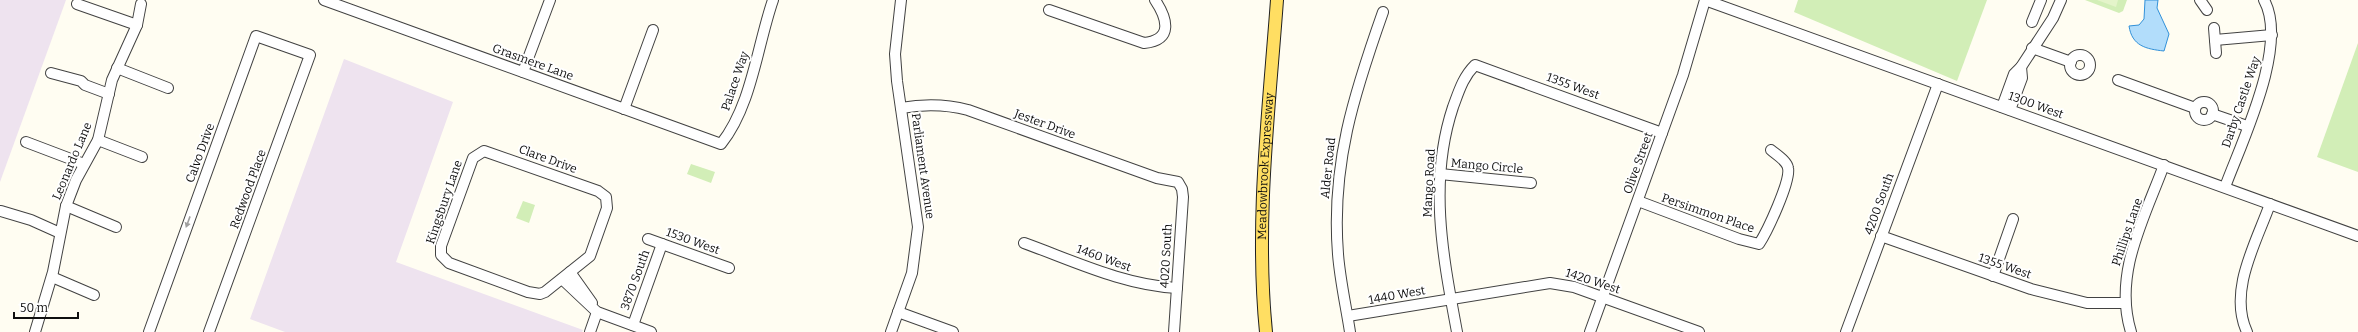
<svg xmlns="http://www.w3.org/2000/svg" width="2358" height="332" font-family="Bitter,serif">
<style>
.industrial{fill:#eee3ef}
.green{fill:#d2eeb7}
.pitch{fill:#e4f4ca}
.water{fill:#b2ddfb;stroke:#3291d9}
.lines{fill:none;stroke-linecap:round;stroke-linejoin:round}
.minor-casing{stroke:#424242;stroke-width:12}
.major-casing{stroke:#202020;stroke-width:14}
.minor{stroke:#fff;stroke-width:10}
.major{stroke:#ffde62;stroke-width:12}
.oneway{fill:#9f9f9f}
.labels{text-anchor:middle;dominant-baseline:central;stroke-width:4;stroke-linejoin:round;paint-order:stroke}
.street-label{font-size:12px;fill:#0f0f0f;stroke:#fff}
</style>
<rect width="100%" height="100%" fill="#fffdf2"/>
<g class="industrial">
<path d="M0 0H66L0 182Z"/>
<path d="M344 59 453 102 396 262 583 330 582 332H285L250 319Z"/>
</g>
<g class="green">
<path d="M1798 0H1987L1957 81 1794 12Z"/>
<path d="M2085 0H2127L2123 11 2119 13Z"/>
<path d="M2358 43V172L2317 157Z"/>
<path d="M691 164 715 172 711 183 687 174Z"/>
<path d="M523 201 535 205 529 223 516 218Z"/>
</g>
<path class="pitch" d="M2097 0H2118L2116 7Z"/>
<path class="water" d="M2145 0H2158L2157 8 2169 34 2164 51C2146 49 2132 46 2129 26L2139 25 2144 19Z"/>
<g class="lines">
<g class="minor-casing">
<g id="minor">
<path d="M324 0 721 144C752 105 757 46 773 0"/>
<path d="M1705 0 2358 236"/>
<path d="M2200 0 2207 10"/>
<path d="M77 4 137 25"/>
<path d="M1049 10 1144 43C1174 40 1167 18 1155 0"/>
<path d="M2032 22 2041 0"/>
<path d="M2214 28 2216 53"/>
<path d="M2215 40 2272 35"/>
<path d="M2032 48 2071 62"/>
<circle cx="2080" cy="65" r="10"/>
<path d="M117 68 168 88"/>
<path d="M523 72 550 0"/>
<path d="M51 73 81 81 85 85 109 94"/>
<path d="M2118 80 2195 108"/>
<circle cx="2204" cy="111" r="9"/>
<path d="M2002 107 2014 74 2021 67 2053 18 2061 0"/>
<path d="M901 108C924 104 945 104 968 110L1157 178 1178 182 1182 189 1183 197 1174 332"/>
<path d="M624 109 653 30"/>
<path d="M2010 110 2022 78 2021 67"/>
<path d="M2212 114 2247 126"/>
<path d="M98 140 142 157"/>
<path d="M26 142 84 164"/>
<path d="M484 151 598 191 606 197 607 208 590 256 545 292 540 294 528 292 449 263 441 255V246L473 158Z"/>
<path d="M1440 174 1531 183"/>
<path d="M2225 187C2242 141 2289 45 2264 0"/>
<path d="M1638 201 1739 239 1759 244C1767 232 1791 181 1788 168 1787 161 1777 155 1771 150"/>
<path d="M66 206 116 227"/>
<path d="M1 211 31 220 60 233"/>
<path d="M1881 236 2031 289 2087 303H2125"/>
<path d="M648 239 729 268"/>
<path d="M1024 243C1074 261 1123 285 1177 288"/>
<path d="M570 272 592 303"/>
<path d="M1993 276 2013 219"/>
<path d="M52 277 94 295"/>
<path d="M562 279 597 312 651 332"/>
<path d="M898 312 953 332"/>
<path d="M1348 316 1550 283 1574 287 1699 332"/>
<path d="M633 325 662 244"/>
<path d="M35 332 53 272 66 206 76 180 98 140 112 80 137 25 141 4"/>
<path d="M149 332 256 36 310 55 209 332"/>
<path d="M590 332 597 312"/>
<path d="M891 332 912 273 918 227 897 81 895 54 901 0"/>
<path d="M1350 332C1346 306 1340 280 1338 254 1331 165 1354 94 1383 12"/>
<path d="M1457 332C1443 257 1428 182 1453 107 1459 91 1463 77 1475 65L1662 133"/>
<path d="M1590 332 1683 75 1705 0"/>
<path d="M1846 332 1938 84"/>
<path d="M2131 332C2113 274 2144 219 2164 165"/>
<path d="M2247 332C2228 291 2256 243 2270 204"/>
</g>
</g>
<g class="major-casing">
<g id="major">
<path id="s1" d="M1266 332C1255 222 1269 110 1277 0"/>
</g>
</g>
<use href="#minor" class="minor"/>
<use href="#major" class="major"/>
</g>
<defs><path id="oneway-solid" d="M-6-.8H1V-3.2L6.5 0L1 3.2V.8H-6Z"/></defs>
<use class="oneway" href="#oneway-solid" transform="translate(188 222) rotate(110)"/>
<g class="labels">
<g class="street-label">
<text transform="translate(533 62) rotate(20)">Grasmere Lane</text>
<text transform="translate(735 81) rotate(-71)">Palace Way</text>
<text transform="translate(1573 86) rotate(20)">1355 West</text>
<text transform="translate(2241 102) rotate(-71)">Darby Castle Way</text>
<text transform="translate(2036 105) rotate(20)">1300 West</text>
<text transform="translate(1045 124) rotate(20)">Jester Drive</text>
<text transform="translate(200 153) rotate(-70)">Calvo Drive</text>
<text transform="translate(548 159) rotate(20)">Clare Drive</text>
<text transform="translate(72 161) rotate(-67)">Leonardo Lane</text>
<text transform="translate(1638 163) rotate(-70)">Olive Street</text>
<text transform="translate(923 166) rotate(82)">Parliament Avenue</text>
<text stroke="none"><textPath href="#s1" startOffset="166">Meadowbrook Expressway</textPath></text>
<text transform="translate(1487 166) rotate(5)">Mango Circle</text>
<text transform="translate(1328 168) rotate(-84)">Alder Road</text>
<text transform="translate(1429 183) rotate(-87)">Mango Road</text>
<text transform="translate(248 189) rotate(-70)">Redwood Place</text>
<text transform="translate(444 202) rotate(-71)">Kingsbury Lane</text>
<text transform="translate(1879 204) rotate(-70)">4200 South</text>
<text transform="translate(1708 213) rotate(19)">Persimmon Place</text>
<text transform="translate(2127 232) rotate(-71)">Phillips Lane</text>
<text transform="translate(693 241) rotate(20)">1530 West</text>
<text transform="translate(1166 256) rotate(-87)">4020 South</text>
<text transform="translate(1104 258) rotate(20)">1460 West</text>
<text transform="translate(2005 266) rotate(19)">1355 West</text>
<text transform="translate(635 280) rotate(-70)">3870 South</text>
<text transform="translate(1593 281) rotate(18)">1420 West</text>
<text transform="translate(1397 295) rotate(-10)">1440 West</text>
</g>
</g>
<path d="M14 312v6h64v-6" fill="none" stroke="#0f0f0f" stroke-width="2"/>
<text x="20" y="312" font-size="12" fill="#0f0f0f" stroke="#ffffff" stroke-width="3" paint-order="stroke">50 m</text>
</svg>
